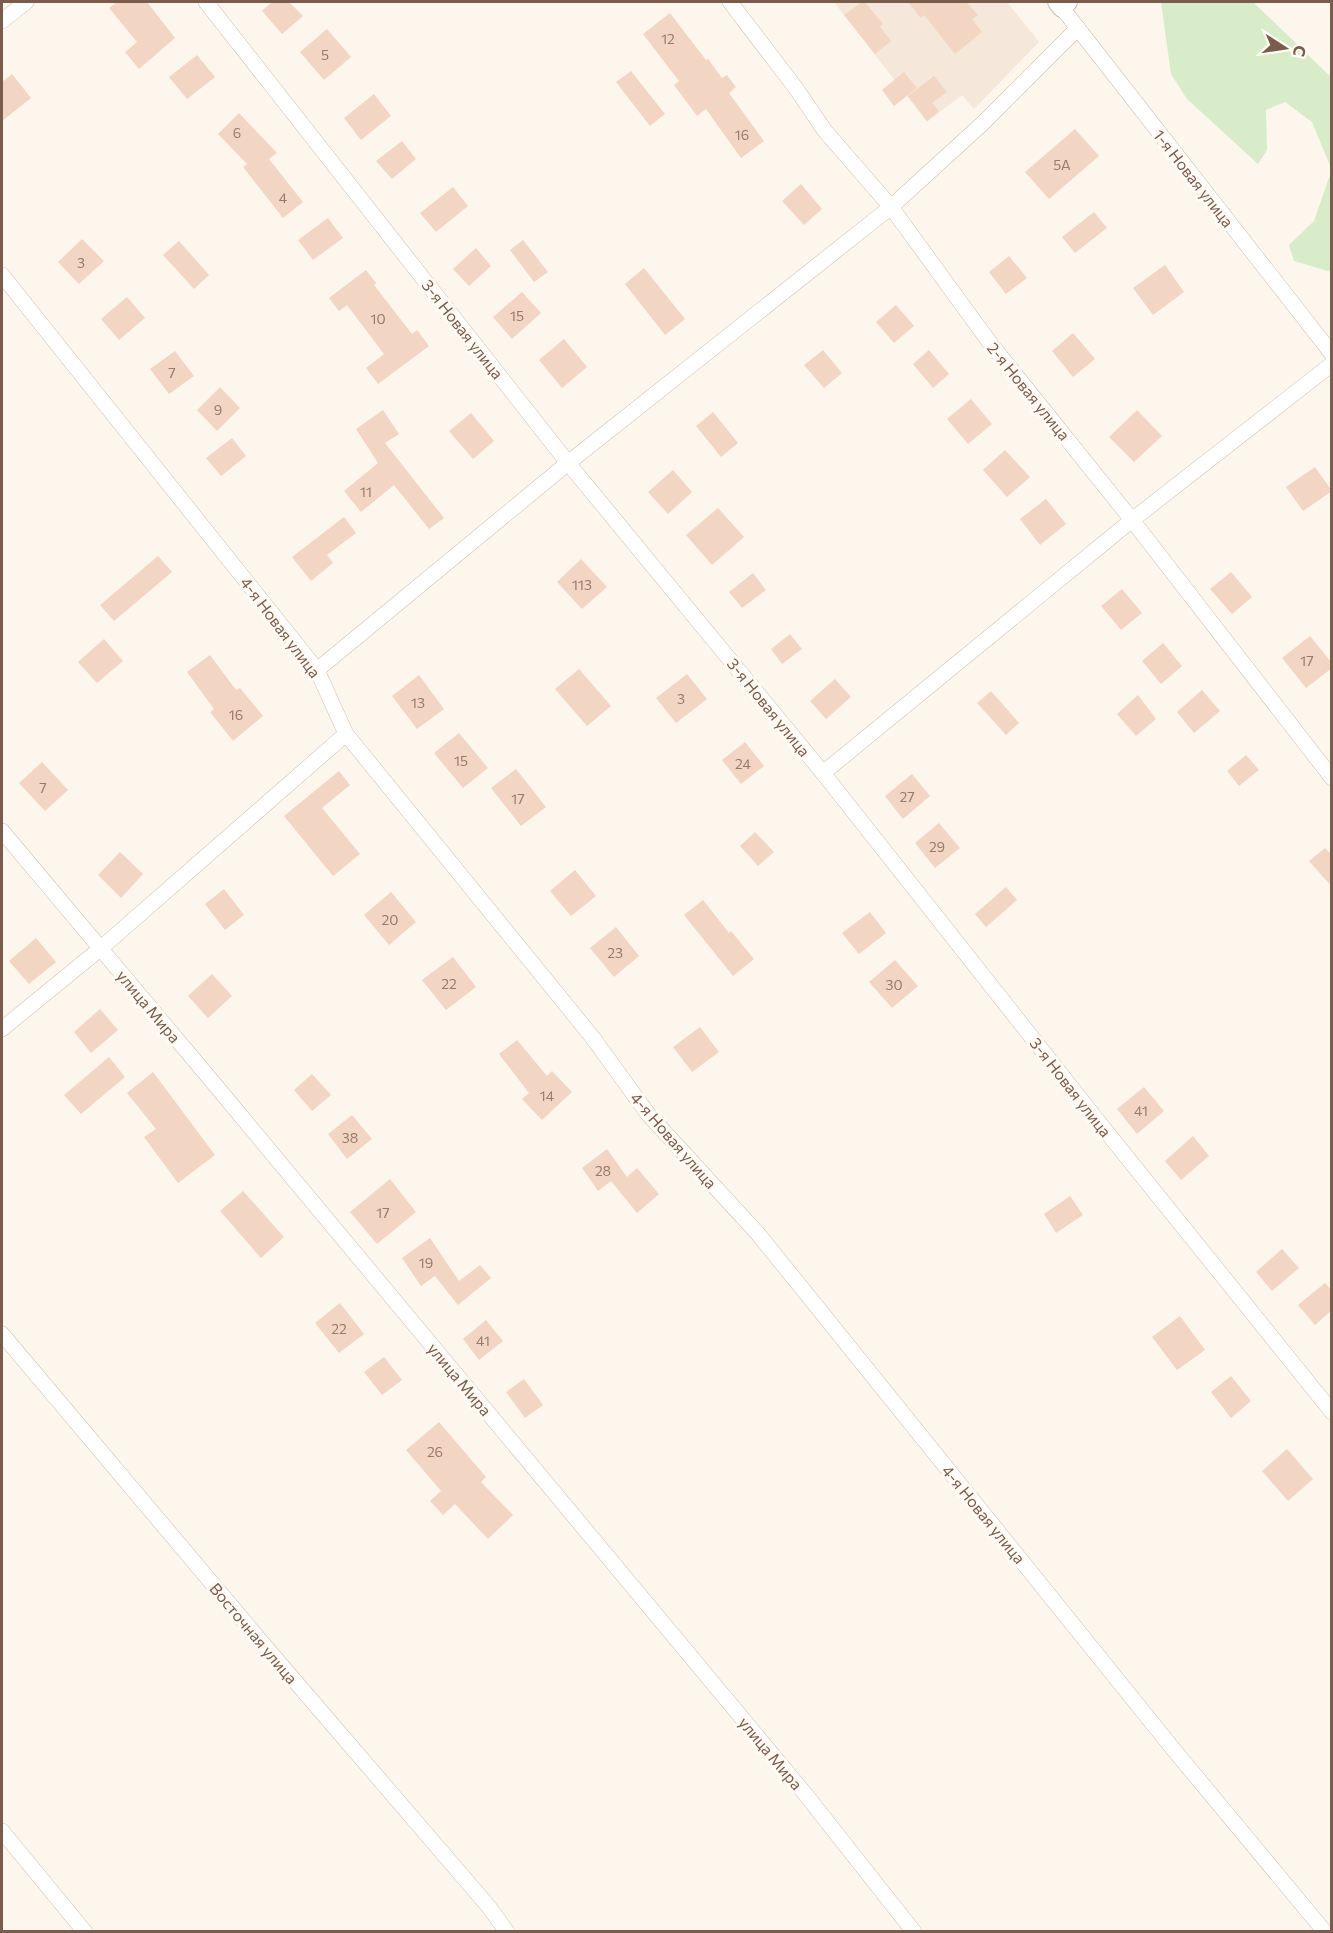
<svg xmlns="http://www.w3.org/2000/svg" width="1333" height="1933" font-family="Commissioner,sans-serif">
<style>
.residential{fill:#f5e8da}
.green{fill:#d8ecc9}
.building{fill:#f3d5c3}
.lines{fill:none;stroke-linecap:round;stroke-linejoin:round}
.minor-casing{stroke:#d1beb0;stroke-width:16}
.tertiary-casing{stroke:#d1beb0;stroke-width:20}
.minor{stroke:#fff;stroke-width:15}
.tertiary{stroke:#fff;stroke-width:18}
.labels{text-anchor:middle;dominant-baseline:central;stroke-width:6;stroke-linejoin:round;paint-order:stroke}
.number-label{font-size:14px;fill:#987a6a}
.street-label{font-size:16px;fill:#7a5c4d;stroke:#fffaf3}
</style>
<rect width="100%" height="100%" fill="#fdf6ec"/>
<path class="residential" d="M834 2H1007L1039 42 974 109 962 95 927 122Z"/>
<g class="green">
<path d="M1161 2H1253L1331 77V168L1312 122 1285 102 1266 110 1267 150 1258 164 1187 99 1171 74Z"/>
<path d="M1331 172V272L1294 261 1289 245 1314 221Z"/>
</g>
<g class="building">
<path d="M117 2H147L175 38 139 69 125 52 137 42 109 8Z"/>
<path d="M272 2H289L303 16 282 34 262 11Z"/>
<path d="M862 2H865L883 24 880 27 891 41 875 54 844 15Z"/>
<path d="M908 2H966L978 15 972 19 982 32 955 54 924 15 921 18Z"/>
<path d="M670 13 706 60 708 59 722 78 727 75 736 87 729 93 764 141 741 158 706 109 697 116 674 85 679 81 643 34Z"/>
<path d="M327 29 351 57 324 80 300 52Z"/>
<path d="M197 55 215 77 187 99 169 77Z"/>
<path d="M631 71 665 114 650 126 616 82Z"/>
<path d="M904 72 917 88 894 106 882 90Z"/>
<path d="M12 74 31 98 2 121V82Z"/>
<path d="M934 76 947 92 932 103 939 111 927 121 908 96Z"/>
<path d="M374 94 391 116 361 140 344 118Z"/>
<path d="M239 113 277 153 269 159 303 202 283 218 243 167 247 164 218 134Z"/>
<path d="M1075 129 1099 156 1049 199 1025 172Z"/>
<path d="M402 141 416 159 392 179 376 161Z"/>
<path d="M801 184 822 209 804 225 782 201Z"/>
<path d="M453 187 468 206 436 232 420 213Z"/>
<path d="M1094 212 1107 228 1075 253 1062 237Z"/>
<path d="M328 218 343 238 313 260 298 240Z"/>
<path d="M82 239 104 261 79 284 58 262Z"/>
<path d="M523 240 548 272 534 282 510 250Z"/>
<path d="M179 241 209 275 194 289 163 255Z"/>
<path d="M476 248 491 266 469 286 453 269Z"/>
<path d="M1009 256 1027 278 1006 294 989 272Z"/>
<path d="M1165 265 1184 292 1153 315 1133 288Z"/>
<path d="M644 268 685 319 665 335 625 284Z"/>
<path d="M366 270 376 283 374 285 412 334 417 330 429 346 378 384 366 368 384 354 347 305 339 311 329 298Z"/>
<path d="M522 292 541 313 512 339 493 317Z"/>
<path d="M127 297 145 318 119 340 101 319Z"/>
<path d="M896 305 914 326 894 343 876 322Z"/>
<path d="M1073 333 1095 359 1073 377 1052 351Z"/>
<path d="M564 339 587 367 562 388 539 360Z"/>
<path d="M823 350 842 373 824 388 804 365Z"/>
<path d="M929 350 949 374 933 388 913 364Z"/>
<path d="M175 351 194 376 169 394 150 369Z"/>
<path d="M220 387 240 408 217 431 197 410Z"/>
<path d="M971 399 992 424 968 444 947 419Z"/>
<path d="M383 410 399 434 385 443 444 518 429 529 394 485 361 512 344 491 378 463 356 429Z"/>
<path d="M1137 410 1162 436 1134 462 1109 437Z"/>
<path d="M713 412 738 443 721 457 696 426Z"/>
<path d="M471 413 494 441 473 459 449 431Z"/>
<path d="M232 438 246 456 221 476 206 458Z"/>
<path d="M1005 450 1030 477 1007 497 983 470Z"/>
<path d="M1315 467 1332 491 1303 511 1286 487Z"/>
<path d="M673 470 692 492 668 514 648 492Z"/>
<path d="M1046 499 1066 524 1040 545 1020 519Z"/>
<path d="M718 508 744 537 712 565 686 535Z"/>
<path d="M344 517 356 533 327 555 333 563 311 581 292 557Z"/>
<path d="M158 556 172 572 114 621 100 605Z"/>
<path d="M581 559 607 587 582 609 557 582Z"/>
<path d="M1231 572 1252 597 1232 614 1210 589Z"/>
<path d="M753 573 766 590 742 608 729 592Z"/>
<path d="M1122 589 1142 613 1121 630 1101 606Z"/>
<path d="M790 634 802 649 782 664 771 649Z"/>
<path d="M1310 636 1332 663V668L1306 688 1282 658Z"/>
<path d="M104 639 123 661 97 683 78 662Z"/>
<path d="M1163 643 1182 666 1161 684 1142 661Z"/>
<path d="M210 655 236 690 240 688 263 716 233 741 210 712 214 709 187 672Z"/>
<path d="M579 669 611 706 587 726 555 689Z"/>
<path d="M687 674 707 699 676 723 656 698Z"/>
<path d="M419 675 444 709 417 729 392 696Z"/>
<path d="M835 679 851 697 826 719 810 701Z"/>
<path d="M1202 690 1220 711 1194 733 1177 712Z"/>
<path d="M991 691 1019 723 1006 735 977 703Z"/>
<path d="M1138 695 1156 719 1136 736 1117 714Z"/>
<path d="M459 733 488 768 463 788 434 753Z"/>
<path d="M745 742 764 766 741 784 722 760Z"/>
<path d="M1246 755 1259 770 1239 786 1227 771Z"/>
<path d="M42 762 68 790 45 811 19 783Z"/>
<path d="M516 769 546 807 521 826 491 788Z"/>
<path d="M339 771 350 785 322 808 360 854 333 876 284 816Z"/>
<path d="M912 774 930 796 903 819 885 796Z"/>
<path d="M939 823 960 848 935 868 915 843Z"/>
<path d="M755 832 774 852 758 866 740 846Z"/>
<path d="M1325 848 1332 855V887L1309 861Z"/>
<path d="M120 852 143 874 121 898 98 875Z"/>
<path d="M575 870 596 896 571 916 550 891Z"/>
<path d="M1006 887 1017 900 986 927 975 914Z"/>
<path d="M224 889 244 915 225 930 205 904Z"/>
<path d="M391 892 416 922 389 945 364 915Z"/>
<path d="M703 900 729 933 731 931 754 959 733 976 684 915Z"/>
<path d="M870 912 886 933 859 954 842 933Z"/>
<path d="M616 927 639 956 614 977 590 948Z"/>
<path d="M36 938 56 962 29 984 9 961Z"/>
<path d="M453 957 476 987 446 1010 422 980Z"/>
<path d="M895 960 918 986 892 1008 869 982Z"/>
<path d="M212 974 232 996 208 1018 188 996Z"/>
<path d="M100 1009 118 1030 91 1053 74 1032Z"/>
<path d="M700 1027 719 1052 692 1072 673 1047Z"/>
<path d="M517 1040 547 1076 552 1071 572 1092 542 1120 522 1099 529 1093 499 1054Z"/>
<path d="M109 1057 125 1077 81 1114 64 1095Z"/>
<path d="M153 1072 215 1155 178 1183 144 1137 156 1129 127 1093Z"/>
<path d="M312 1074 331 1095 312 1111 294 1090Z"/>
<path d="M1144 1087 1164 1111 1137 1134 1117 1109Z"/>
<path d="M352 1115 372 1139 347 1159 328 1134Z"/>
<path d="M1193 1136 1209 1156 1181 1180 1165 1161Z"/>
<path d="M607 1149 627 1177 637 1168 659 1194 637 1213 611 1181 598 1191 582 1168Z"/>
<path d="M390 1179 416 1212 377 1244 350 1212Z"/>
<path d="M243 1191 284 1237 261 1258 220 1211Z"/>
<path d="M1070 1196 1083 1215 1056 1233 1044 1214Z"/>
<path d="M430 1238 459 1281 480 1265 491 1278 458 1305 435 1276 421 1286 402 1258Z"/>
<path d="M1282 1249 1299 1268 1272 1291 1256 1272Z"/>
<path d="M1325 1283 1332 1291V1310L1315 1325 1298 1305Z"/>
<path d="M340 1303 364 1334 339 1353 315 1323Z"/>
<path d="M1180 1316 1205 1350 1177 1370 1152 1337Z"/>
<path d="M486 1320 503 1341 479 1360 463 1339Z"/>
<path d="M384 1357 402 1380 382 1395 364 1372Z"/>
<path d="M1231 1376 1251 1401 1231 1418 1211 1392Z"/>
<path d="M524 1379 543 1405 525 1418 506 1392Z"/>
<path d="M439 1422 486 1477 481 1482 513 1515 488 1539 455 1504 443 1515 430 1501 441 1491 406 1450Z"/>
<path d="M1287 1449 1313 1479 1288 1501 1262 1471Z"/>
</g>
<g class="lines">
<g class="minor-casing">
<g id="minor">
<path d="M206 2 568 463 823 773 1101 1125 1332 1412"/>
<path d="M730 2 795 87 825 131 891 207 990 343 1132 520 1332 778"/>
<path d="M1062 8 1332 354"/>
<path d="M2 21 26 2"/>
<path d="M2 275 317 670 346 734 593 1038 648 1114 759 1235 1174 1750 1325 1932"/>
<path d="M317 670 568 463 891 207 982 124 1078 28"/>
<path d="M823 773 1132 520 1332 364"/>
<path d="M2 831 211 1080 806 1795 914 1932"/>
<path d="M2 1029 100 949 346 734"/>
<path d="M2 1334 264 1645 489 1907 507 1932"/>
<path d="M2 1831 85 1932"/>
</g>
</g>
<g class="tertiary-casing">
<path id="tertiary" d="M1057 2 1062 8 1068 2"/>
</g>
<use href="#minor" class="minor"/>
<use href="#tertiary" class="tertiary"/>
</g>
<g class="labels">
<g class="number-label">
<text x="668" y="38">12</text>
<text x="325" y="54">5</text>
<text x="237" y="132">6</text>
<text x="742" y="134">16</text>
<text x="1062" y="164">5А</text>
<text x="283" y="197">4</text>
<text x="81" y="262">3</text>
<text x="517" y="315">15</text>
<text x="378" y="318">10</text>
<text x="172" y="372">7</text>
<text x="218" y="409">9</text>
<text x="366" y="491">11</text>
<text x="582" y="584">113</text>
<text x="1307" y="660">17</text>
<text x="681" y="698">3</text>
<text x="418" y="702">13</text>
<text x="236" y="714">16</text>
<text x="461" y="760">15</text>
<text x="743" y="763">24</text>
<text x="43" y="787">7</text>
<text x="907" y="796">27</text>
<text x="518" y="798">17</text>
<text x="937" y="846">29</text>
<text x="390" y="919">20</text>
<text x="615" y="952">23</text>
<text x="449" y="983">22</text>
<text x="894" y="984">30</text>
<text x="547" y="1095">14</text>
<text x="1141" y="1110">41</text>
<text x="350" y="1137">38</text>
<text x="603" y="1170">28</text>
<text x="383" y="1212">17</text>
<text x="426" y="1262">19</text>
<text x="339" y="1328">22</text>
<text x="483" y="1340">41</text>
<text x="435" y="1451">26</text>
</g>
<g class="street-label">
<text transform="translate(1194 178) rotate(52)">1-я Новая улица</text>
<text transform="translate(463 329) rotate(52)">3-я Новая улица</text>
<text transform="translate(1029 391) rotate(51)">2-я Новая улица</text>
<text transform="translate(281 627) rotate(53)">4-я Новая улица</text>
<text transform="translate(769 707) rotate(51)">3-я Новая улица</text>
<text transform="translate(149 1006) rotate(50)">улица Мира</text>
<text transform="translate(1071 1087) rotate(52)">3-я Новая улица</text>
<text transform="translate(674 1140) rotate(49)">4-я Новая улица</text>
<text transform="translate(460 1379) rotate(50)">улица Мира</text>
<text transform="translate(984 1514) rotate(51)">4-я Новая улица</text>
<text transform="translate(254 1633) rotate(50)">Восточная улица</text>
<text transform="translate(771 1753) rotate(50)">улица Мира</text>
</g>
</g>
<rect width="1333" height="1933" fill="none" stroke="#7a5c4d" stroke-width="6"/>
<g transform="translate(1285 48) rotate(102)" stroke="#fffaf3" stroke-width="4.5" paint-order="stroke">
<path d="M0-4.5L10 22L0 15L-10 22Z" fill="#7a5c4d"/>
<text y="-9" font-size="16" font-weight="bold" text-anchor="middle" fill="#7a5c4d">С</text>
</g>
</svg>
